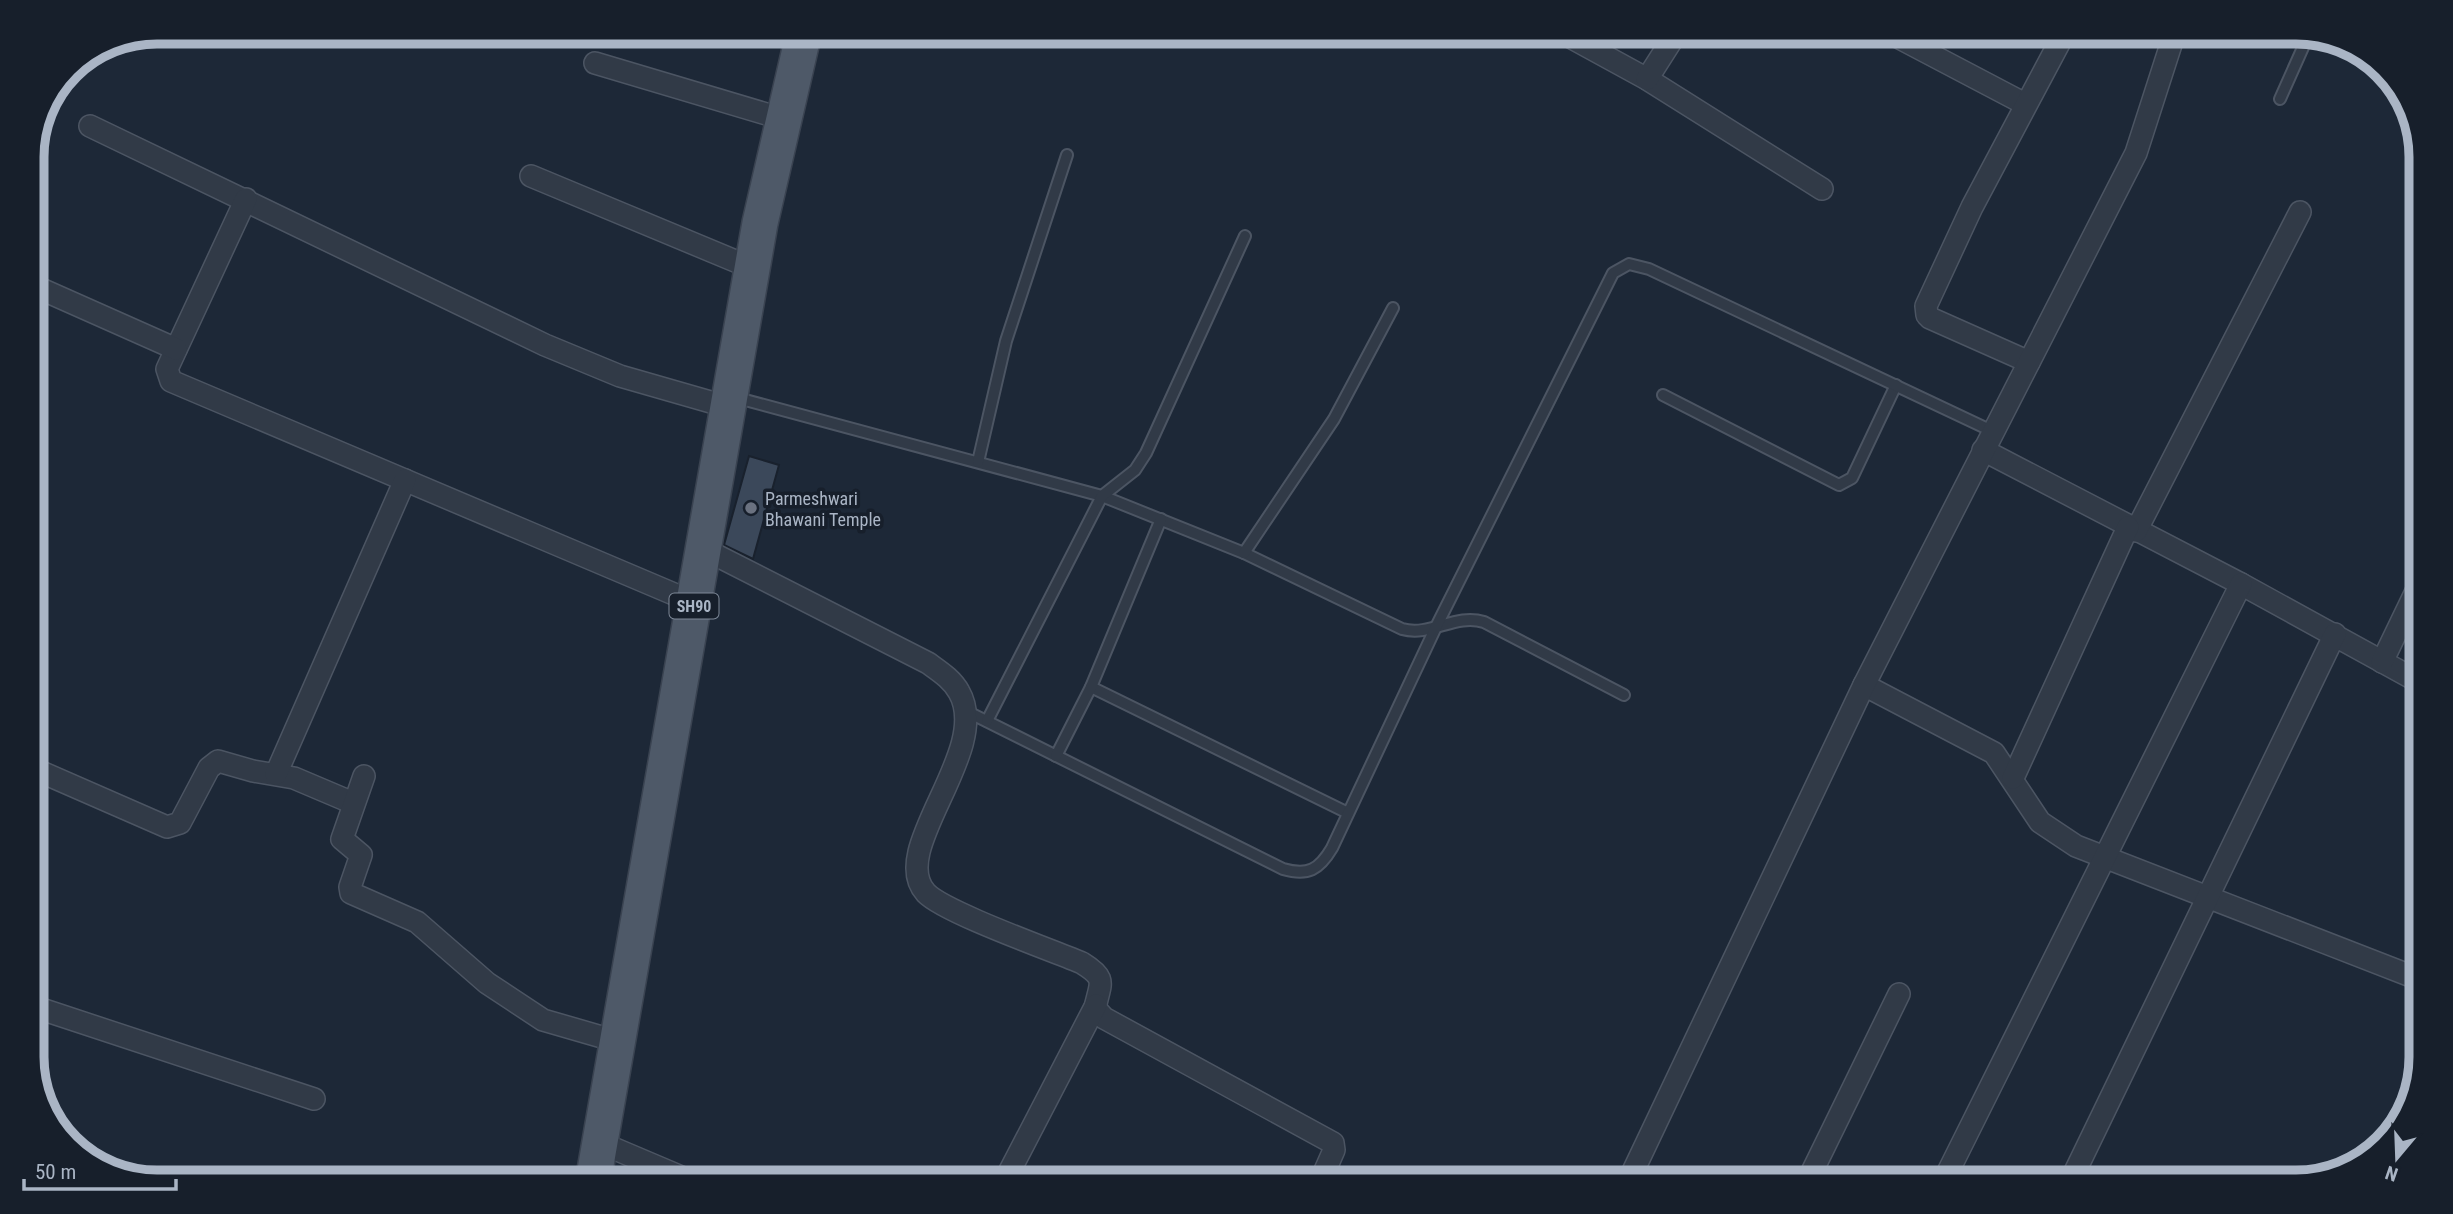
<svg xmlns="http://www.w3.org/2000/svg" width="2453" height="1214" font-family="'Roboto Condensed',sans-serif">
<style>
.building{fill:#3b485a;stroke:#19212d;stroke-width:2}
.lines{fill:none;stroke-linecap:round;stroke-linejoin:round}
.service-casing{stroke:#4c5563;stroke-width:14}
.minor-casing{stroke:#4c5563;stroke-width:24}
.primary-casing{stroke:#3a4351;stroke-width:38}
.service{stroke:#313a47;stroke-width:10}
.minor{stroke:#313a47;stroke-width:21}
.primary{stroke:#4e5968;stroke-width:35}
.worship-dot{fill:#6b7280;stroke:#171f2b;stroke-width:2.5}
.labels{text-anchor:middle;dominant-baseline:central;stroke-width:7;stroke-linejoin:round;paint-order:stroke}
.shield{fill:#171f2b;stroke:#7e8897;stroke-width:2}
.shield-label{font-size:16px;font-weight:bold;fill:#aab5c5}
.poi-label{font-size:18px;fill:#aab5c5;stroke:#171f2b;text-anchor:start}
.rim{fill:none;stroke:#aab5c5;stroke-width:9}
</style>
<rect width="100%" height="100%" fill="#1d2837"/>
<path class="building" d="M749 456 779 465 753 559 724 545Z"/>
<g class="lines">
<g class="service-casing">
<g id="service">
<path d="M2280 99 2309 34"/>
<path d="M1663 395 1839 485 1852 478 1896 385"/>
<path d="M734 397 1102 496 1244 553 1402 629C1431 637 1455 613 1484 622L1624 695"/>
<path d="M978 462 1006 341 1067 155"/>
<path d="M1244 553 1334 419 1393 308"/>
<path d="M1091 687 1348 813"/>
<path d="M966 711 1283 869C1308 876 1319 870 1332 848L1436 627 1613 273 1629 264 1649 269 1992 431"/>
<path d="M987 721 1102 496 1135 470 1146 453 1245 236"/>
<path d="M1056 756 1091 687 1161 519"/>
</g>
</g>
<g class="minor-casing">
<g id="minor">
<path d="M1561 32 1647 79 1822 189"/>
<path d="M1888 32 2025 104"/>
<path d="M595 63 783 119"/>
<path d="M1647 79 1677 32"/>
<path d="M90 126 545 345 620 376 728 407"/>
<path d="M531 176 752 268"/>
<path d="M246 199 167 369 171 381 695 603"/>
<path d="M32 285 176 349"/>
<path d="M2029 362 1930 318 1927 315 1926 306 1972 207 2065 32"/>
<path d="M1983 450 2241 584 2421 683"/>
<path d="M2136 531 2300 212"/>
<path d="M704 549 928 663C939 671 952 679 959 692 993 751 886 850 926 893 944 912 1051 950 1082 963 1108 979 1100 983 1095 1008L1104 1018 1333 1143 1334 1150 1320 1182"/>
<path d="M2382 662 2421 581"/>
<path d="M1864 685 1994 753 2040 822 2076 846 2411 976"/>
<path d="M32 768 167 827 180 823 209 768 218 761 253 771 294 778 353 803"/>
<path d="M276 774 405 480"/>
<path d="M364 776 342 839 361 855 350 887 351 893 417 922 487 983 543 1020 619 1042"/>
<path d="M2013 778 2128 527"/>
<path d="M32 1006 314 1099"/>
<path d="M601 1143 693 1182"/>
<path d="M1004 1182 1096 1005"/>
<path d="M1628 1182 1864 685 2136 153 2175 32"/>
<path d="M1807 1182 1899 994"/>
<path d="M1943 1182 2241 584"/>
<path d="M2070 1182 2335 634"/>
</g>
</g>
<g class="primary-casing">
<path id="primary" d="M593 1182 760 223 804 32"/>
</g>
<use href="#service" class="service"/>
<use href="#minor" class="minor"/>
<use href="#primary" class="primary"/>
</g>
<circle class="worship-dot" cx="751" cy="508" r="7"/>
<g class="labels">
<rect class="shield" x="669.5" y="593.5" width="49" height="25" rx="5"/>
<g class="shield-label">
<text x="694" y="606">SH90</text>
</g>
<g class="poi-label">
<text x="765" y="498">Parmeshwari<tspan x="765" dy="21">Bhawani Temple</tspan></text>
</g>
</g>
<path d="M0 0H2453V1214H0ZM157 44H2296A113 113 0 0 1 2409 157V1057A113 113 0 0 1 2296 1170H157A113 113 0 0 1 44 1057V157A113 113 0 0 1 157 44Z" fill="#171f2b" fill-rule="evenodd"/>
<path class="rim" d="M157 44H2296A113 113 0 0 1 2409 157V1057A113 113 0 0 1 2296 1170H157A113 113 0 0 1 44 1057V157A113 113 0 0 1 157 44Z"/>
<g transform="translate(2397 1158) rotate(199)" stroke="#171f2b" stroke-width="5" paint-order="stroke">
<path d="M0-5L12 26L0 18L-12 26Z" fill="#aab5c5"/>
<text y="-10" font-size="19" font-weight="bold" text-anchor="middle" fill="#aab5c5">N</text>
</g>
<path d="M24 1179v10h152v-10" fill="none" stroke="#aab5c5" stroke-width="3.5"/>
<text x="35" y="1179" font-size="21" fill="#aab5c5" stroke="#171f2b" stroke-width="5" paint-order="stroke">50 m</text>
</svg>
